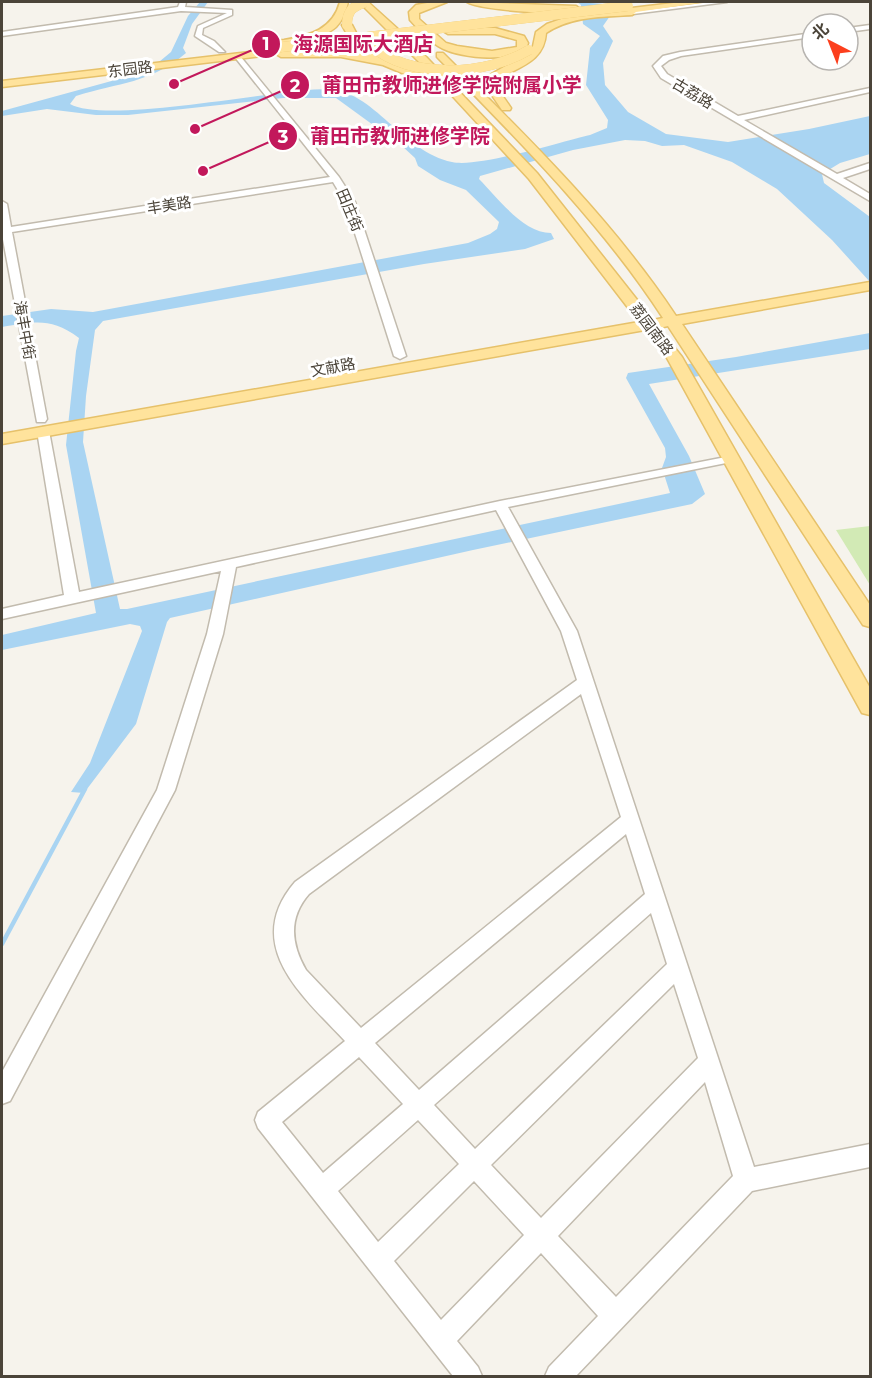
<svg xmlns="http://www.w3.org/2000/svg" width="872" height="1378" font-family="Montserrat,'Noto Sans SC',sans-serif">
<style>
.green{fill:#d2eab5}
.water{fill:#a9d4f2}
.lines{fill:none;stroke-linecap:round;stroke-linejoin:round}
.stream{stroke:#a9d4f2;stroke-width:4.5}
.minor-casing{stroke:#c2bbae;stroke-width:3}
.major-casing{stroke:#e6c16a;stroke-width:3}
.minor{fill:#fff;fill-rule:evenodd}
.major{fill:#ffe39c;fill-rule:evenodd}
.major-bridge-casing{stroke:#e6c16a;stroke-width:10;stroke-linecap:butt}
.major-bridge{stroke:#ffe39c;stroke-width:10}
.labels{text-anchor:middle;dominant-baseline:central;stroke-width:6;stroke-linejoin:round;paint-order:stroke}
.far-street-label{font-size:15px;fill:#4b4439;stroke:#fff}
.leader{fill:none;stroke:#c2185b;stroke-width:2}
.callout-dot{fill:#c2185b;stroke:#fff;stroke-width:2}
.mark-label{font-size:18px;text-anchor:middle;font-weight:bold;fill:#fff}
.callout-label{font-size:20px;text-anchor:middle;font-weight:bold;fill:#c2185b;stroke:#fff;stroke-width:6;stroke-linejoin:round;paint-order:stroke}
</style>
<rect width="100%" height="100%" fill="#f6f3ec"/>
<path class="green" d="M870 526V585L836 530Z"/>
<path class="water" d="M200 2H208L192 24 183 48 186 53C149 84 120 82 76 96L70 104C108 125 274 89 328 89 373 90 403 152 452 162 478 168 560 142 590 135L607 128 608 120 586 85 590 48 600 36 583 24 581 5 577 2 604 4 610 16 603 26 613 41 603 63 605 85 628 112 666 134 728 142 809 129 870 116V154L840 163 822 174 824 183 870 217V282L832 240 777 189 732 162 684 145 662 146 645 141 625 140 573 150 480 176 479 179C498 198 523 233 551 233L554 239 525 249 424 264 103 321 95 330 86 396 83 442 120 609H127L670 493 662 468 666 457 665 448 626 378 628 373 736 357 870 333V349L649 384 689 456 705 494 692 504 473 550 170 618 167 622 136 724 84 793 71 792 90 763 142 631 140 626 130 624 2 650V635L96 613 66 445 76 351 79 338C50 317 35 322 2 327V316L51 309 93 312 468 243 490 234 497 229 499 222 466 190 440 180 418 166 415 158 402 146 336 98H283L128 115H96L47 109 2 116V111L148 71 171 52 188 16Z"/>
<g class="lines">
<path class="stream" d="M2 944 85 789"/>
<g class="minor-casing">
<g id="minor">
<path d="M180 2H186L185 7 232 10V15L203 28 202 35 214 41 225 52H219L195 36 198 26 227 13 181 11 2 36V32L178 7Z"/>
<path d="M711 2H727L633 14 630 12Z"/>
<path d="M870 25V29L848 32V28Z"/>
<path d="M812 33V37L681 56 669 60 661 66 667 74 738 116 870 88V92L744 120 837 174 870 163V169L843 178 870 194V201L661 78 653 66 663 56 680 52Z"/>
<path d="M234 56H240L339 177 355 202 406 356 400 359 394 356 345 202 333 182 12 232 47 419 45 422H37L2 234V201L7 204 11 227 330 177Z"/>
<path d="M43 427 49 431 79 592 500 501 736 455 738 458 731 462 508 507 577 631 754 1167 870 1144V1167L752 1191 576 1376H545L549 1367 598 1316 541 1253 457 1341 478 1367 482 1376H453L258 1128 255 1120 258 1112 345 1041C303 996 241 945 295 882L577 680 561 631 496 510 236 567 223 634 175 790 10 1101 2 1104V1072L157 790 207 634 221 571 2 619V609L64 595 37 431ZM581 694 621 817 361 1028 306 970C291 944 288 918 309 894ZM626 834 645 894 419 1090 375 1043ZM651 913 667 964 475 1149 434 1105ZM674 984 698 1058 541 1218 491 1165ZM359 1057 403 1104 323 1173 282 1122ZM705 1082 733 1176 616 1297 558 1236ZM418 1120 459 1164 378 1242 338 1191ZM474 1181 524 1235 441 1320 394 1261Z"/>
</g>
</g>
<g class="major-casing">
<g id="major">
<path d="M340 2H348C346 11 343 20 336 27 324 38 274 54 261 45 267 41 276 41 284 40 310 36 333 29 340 2Z"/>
<path d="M359 2H368L409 39 537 173 653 320 663 318C600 221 517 139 437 57V53H443C526 136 611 218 676 316L870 282V290L682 324 870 605V627L863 625 668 326 659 328 682 357 870 688V715L862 713 667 358 645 330 2 444V434L639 322 529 179 445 88H438L383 65 341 57H281L276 54 281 51H341L358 54 342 25 347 22 352 25 365 50 437 80Z"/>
<path d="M433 2H447L419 13V19L446 43 457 46 492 51 517 47V40L495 34H448L443 31 448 28H495L524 36 528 43 526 49C508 63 457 58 438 46 429 40 418 29 410 20L409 12 416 5Z"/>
<path d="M467 2 576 6 580 9C569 17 479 10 467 2Z"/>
<path d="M682 2H706L636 12 632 15C602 17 571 16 546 33 544 62 520 66 497 80L495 85 511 108 510 110H502L485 85 488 76 532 51 536 32 547 24 573 15Z"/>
<path d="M259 51 262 52V56L2 87V81Z"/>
</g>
</g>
<use href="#minor" class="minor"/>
<use href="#major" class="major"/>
<g class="major-bridge-casing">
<g id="major-bridge">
<path d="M347 25C347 11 352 7 365 2"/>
<path d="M371 46C412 79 485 76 529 50"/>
<path d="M257 50 628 6"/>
</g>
</g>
<use href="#major-bridge" class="major-bridge"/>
</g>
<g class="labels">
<g class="far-street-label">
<text transform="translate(130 69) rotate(-7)">东园路</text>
<text transform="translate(693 93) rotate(31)">古荔路</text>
<text transform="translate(169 205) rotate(-9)">丰美路</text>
<text transform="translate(350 210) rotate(67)">田庄街</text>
<text transform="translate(652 329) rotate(53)">荔园南路</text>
<text transform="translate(25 330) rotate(80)">海丰中街</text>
<text transform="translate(333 367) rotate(-10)">文献路</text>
</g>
</g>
<path class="leader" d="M174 84L266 44M195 129L295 85M203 171L283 136"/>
<g class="callout-dot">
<circle cx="174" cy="84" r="6"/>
<circle cx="195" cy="129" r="6"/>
<circle cx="203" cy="171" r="6"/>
<circle cx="266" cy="44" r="15"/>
<circle cx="295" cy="85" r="15"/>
<circle cx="283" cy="136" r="15"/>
</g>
<g class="mark-label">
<text x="266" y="50">1</text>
<text x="295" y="92">2</text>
<text x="283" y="143">3</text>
</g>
<g class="callout-label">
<text x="363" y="51">海源国际大酒店</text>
<text x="452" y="92">莆田市教师进修学院附属小学</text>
<text x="400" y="143">莆田市教师进修学院</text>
</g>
<rect width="872" height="1378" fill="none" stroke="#4b4439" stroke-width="6"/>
<g transform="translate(830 42) rotate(318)"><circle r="28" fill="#ffffff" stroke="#b7b4b0" stroke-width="1.5"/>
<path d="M0-4.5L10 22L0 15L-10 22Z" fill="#fc3f1d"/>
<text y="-9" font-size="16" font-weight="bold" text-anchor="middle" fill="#4b4439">北</text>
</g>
</svg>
